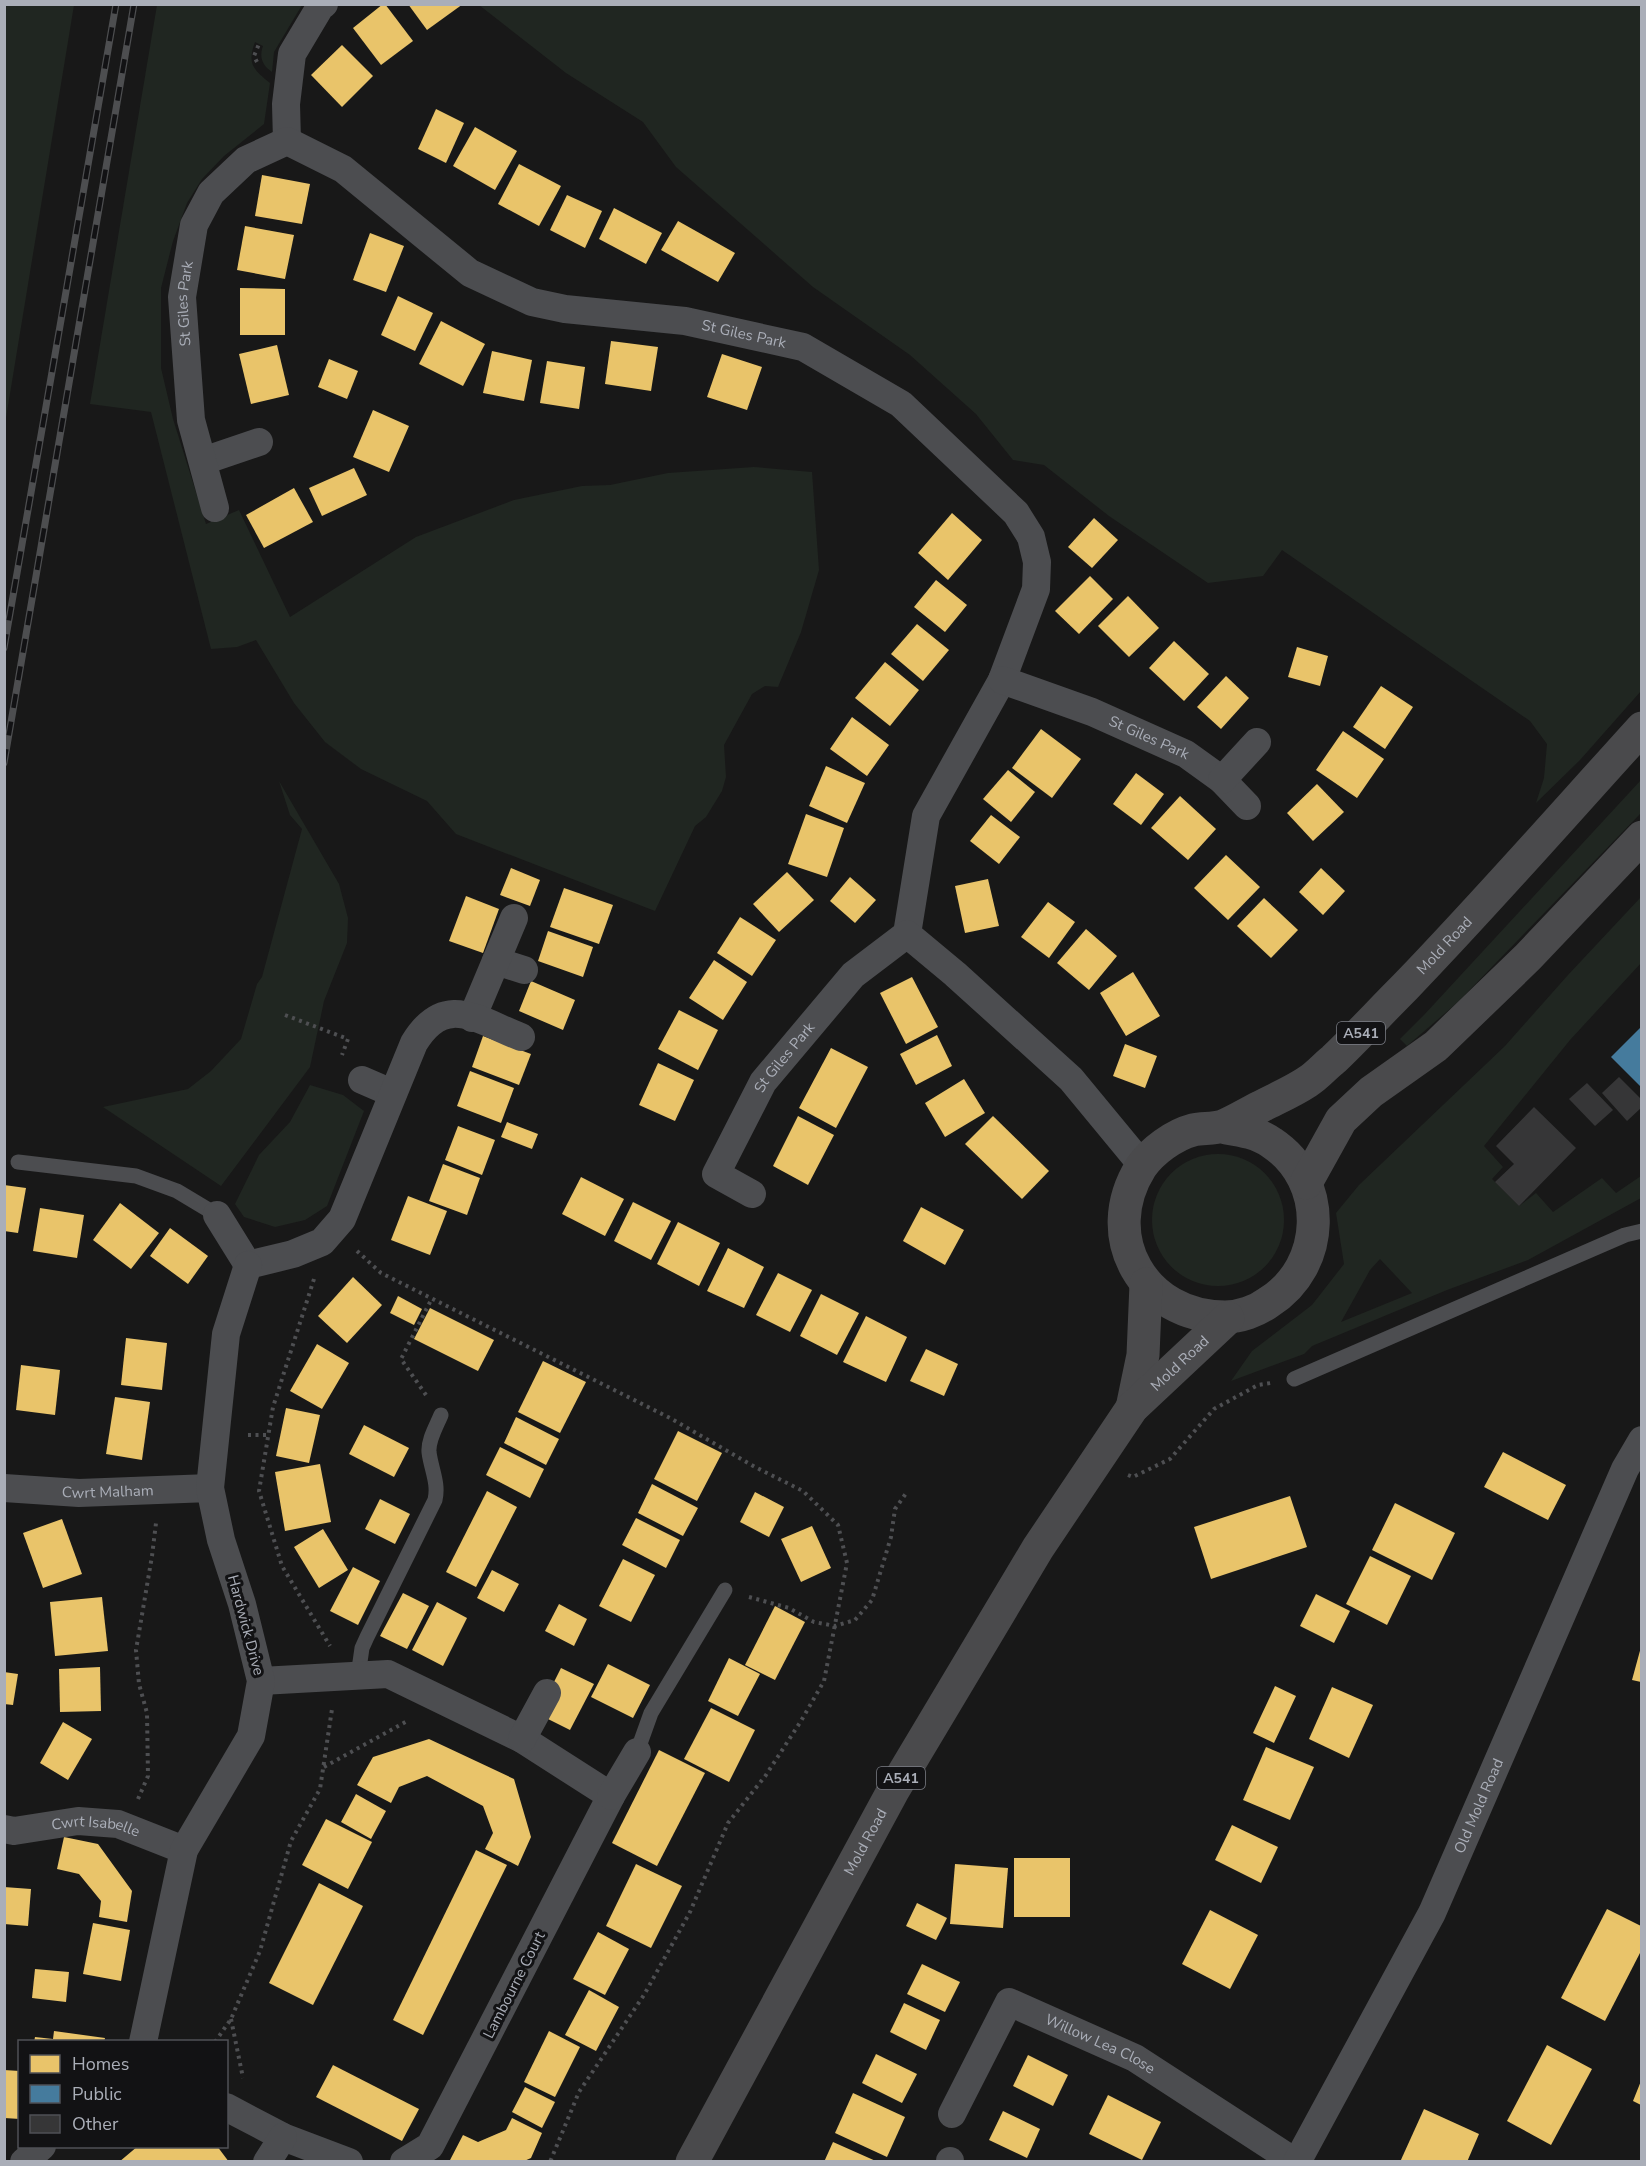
<svg xmlns="http://www.w3.org/2000/svg" width="1646" height="2166" font-family="'Nunito Sans',sans-serif">
<style>
.green{fill:#202621;fill-rule:evenodd}
.homes{fill:#e9c46a}
.public{fill:#457b9d}
.building{fill:#363637}
.lines{fill:none;stroke-linecap:round;stroke-linejoin:round}
.path{stroke:#4e4f52;stroke-width:4;stroke-dasharray:3 4.5;stroke-linecap:butt}
.service{stroke:#4c4d50;stroke-width:15}
.minor{stroke:#4c4d50;stroke-width:28}
.primary{stroke:#4a4a4c;stroke-width:33}
.rail-casing{stroke:#4d4e50;stroke-width:7}
.rail{stroke:#121214;stroke-width:4.5;stroke-dasharray:14;stroke-linecap:butt}
.labels{text-anchor:middle;dominant-baseline:central;stroke-width:6;stroke-linejoin:round;paint-order:stroke}
.shield{fill:#121214;stroke:#7c7f87;stroke-width:1.5}
.shield-label{font-size:14px;font-weight:bold;fill:#aaaeb8}
.street-label{font-size:15px;fill:#aaaeb8;stroke:#121214}
</style>
<rect width="100%" height="100%" fill="#181818"/>
<g class="green">
<path d="M5 4 74 5 5 424 4 5Z"/>
<path d="M157 5H302L274 52 272 72C262 65 259 57 263 46L255 42C247 64 253 69 270 83L264 124 224 156 202 179 187 203 173 241 161 288V368L173 419 206 524 239 510 290 617 416 537 514 500 582 486 610 485 668 473 754 467 812 472 819 570 801 632 778 687 765 686 752 694 724 745 726 777 722 791 706 817 695 826 655 911 456 834 427 801 361 769 325 742 294 703 256 640 237 647 211 649 151 412 90 404Z"/>
<path d="M479 5H1641V691L1580 760 1536 803 1544 778 1547 744 1530 721 1282 550 1263 576 1208 583 1109 516 1044 465 1013 460 976 414 910 355 813 287 676 167 643 122 566 73Z"/>
<path d="M1641 780V813L1458 1002 1407 1046 1400 1039 1424 1015Z"/>
<path d="M279 781 339 884 348 918 347 943 324 1001 310 1067 221 1186 103 1107 188 1089 211 1071 241 1039 257 984 262 977 302 829 290 815Z"/>
<path d="M1641 897V963L1570 1040 1484 1146 1503 1167 1492 1179 1519 1206 1536 1193 1553 1212 1602 1178 1616 1193 1641 1176V1198L1528 1260 1447 1290 1312 1346 1304 1354 1231 1381 1252 1351 1312 1305 1344 1264 1336 1213 1359 1185 1505 1046 1568 975ZM1380 1259 1412 1293 1341 1322 1370 1270Z"/>
<path d="M310 1085 343 1095 364 1111 327 1206 305 1220 275 1227 244 1217 235 1204 259 1155 290 1122Z"/>
<circle cx="1218" cy="1220" r="66"/>
</g>
<g class="homes">
<path d="M383 4H385L413 41 381 65 353 28Z"/>
<path d="M408 4H463L427 30Z"/>
<path d="M342 45 373 76 342 107 311 75Z"/>
<path d="M436 109 464 123 446 163 418 149Z"/>
<path d="M475 127 517 151 495 190 453 166Z"/>
<path d="M519 164 561 186 539 226 498 204Z"/>
<path d="M262 175 310 184 302 224 255 216Z"/>
<path d="M567 195 602 211 585 248 550 230Z"/>
<path d="M614 208 662 233 646 264 599 239Z"/>
<path d="M678 221 735 253 718 282 661 250Z"/>
<path d="M245 226 294 235 285 279 237 270Z"/>
<path d="M370 233 404 246 386 292 353 280Z"/>
<path d="M240 288 285 289V335H240Z"/>
<path d="M398 296 433 313 415 351 381 335Z"/>
<path d="M441 321 485 344 463 386 419 364Z"/>
<path d="M611 341 658 347 651 391 605 384Z"/>
<path d="M277 345 289 395 251 404 239 354Z"/>
<path d="M492 351 532 360 524 401 483 393Z"/>
<path d="M722 354 762 367 747 410 707 397Z"/>
<path d="M329 359 358 371 347 399 318 387Z"/>
<path d="M547 361 585 367 579 409 540 403Z"/>
<path d="M373 410 409 426 389 472 353 457Z"/>
<path d="M354 468 367 495 322 516 309 488Z"/>
<path d="M294 488 313 522 264 548 246 515Z"/>
<path d="M952 513 982 540 948 580 918 553Z"/>
<path d="M1094 518 1118 540 1092 568 1068 547Z"/>
<path d="M1090 576 1113 599 1079 634 1055 611Z"/>
<path d="M936 580 967 605 945 632 914 607Z"/>
<path d="M1128 596 1159 628 1129 657 1098 626Z"/>
<path d="M917 624 949 650 923 681 891 654Z"/>
<path d="M1174 641 1209 674 1184 701 1149 668Z"/>
<path d="M1297 647 1328 656 1320 686 1288 677Z"/>
<path d="M885 662 919 690 890 726 855 698Z"/>
<path d="M1226 676 1249 698 1221 729 1197 707Z"/>
<path d="M1381 686 1413 707 1385 749 1353 727Z"/>
<path d="M852 717 889 745 867 776 830 749Z"/>
<path d="M1041 729 1081 759 1052 798 1012 768Z"/>
<path d="M1343 731 1384 759 1357 798 1316 770Z"/>
<path d="M826 766 865 783 847 823 809 806Z"/>
<path d="M1008 770 1035 792 1011 822 983 799Z"/>
<path d="M1136 773 1164 794 1141 825 1113 804Z"/>
<path d="M1317 784 1344 812 1313 841 1287 813Z"/>
<path d="M1180 796 1216 829 1188 860 1151 828Z"/>
<path d="M806 814 844 828 827 877 788 864Z"/>
<path d="M991 815 1020 837 999 864 970 841Z"/>
<path d="M1226 855 1260 887 1228 920 1194 888Z"/>
<path d="M511 868 540 880 530 906 500 895Z"/>
<path d="M1321 868 1345 891 1323 915 1299 892Z"/>
<path d="M787 872 814 900 779 932 753 904Z"/>
<path d="M850 877 876 900 855 923 830 901Z"/>
<path d="M988 879 999 926 965 933 955 886Z"/>
<path d="M564 888 613 905 599 944 550 927Z"/>
<path d="M466 896 499 909 483 953 449 941Z"/>
<path d="M1264 898 1298 930 1271 958 1237 926Z"/>
<path d="M1048 902 1075 922 1049 958 1021 937Z"/>
<path d="M740 917 776 940 752 976 717 953Z"/>
<path d="M1086 929 1117 956 1089 990 1057 963Z"/>
<path d="M548 931 593 947 583 977 538 961Z"/>
<path d="M714 960 747 982 723 1020 689 998Z"/>
<path d="M1133 972 1160 1016 1126 1036 1100 993Z"/>
<path d="M912 977 938 1027 906 1044 880 993Z"/>
<path d="M531 981 575 1000 563 1030 519 1011Z"/>
<path d="M679 1010 718 1030 698 1070 658 1049Z"/>
<path d="M937 1035 952 1066 916 1085 900 1054Z"/>
<path d="M483 1036 531 1054 519 1085 472 1067Z"/>
<path d="M1125 1044 1157 1056 1145 1088 1113 1076Z"/>
<path d="M831 1048 868 1067 836 1128 799 1108Z"/>
<path d="M658 1063 694 1080 675 1121 639 1105Z"/>
<path d="M470 1071 514 1088 501 1123 457 1106Z"/>
<path d="M964 1079 985 1113 945 1137 925 1103Z"/>
<path d="M798 1116 834 1135 808 1185 773 1166Z"/>
<path d="M993 1116 1049 1171 1022 1199 965 1144Z"/>
<path d="M507 1122 538 1134 532 1149 501 1137Z"/>
<path d="M458 1126 495 1140 482 1175 445 1160Z"/>
<path d="M443 1164 480 1178 467 1215 429 1201Z"/>
<path d="M581 1177 624 1199 605 1236 562 1214Z"/>
<path d="M4 1185 26 1188 18 1233 4 1231Z"/>
<path d="M408 1196 447 1211 430 1255 391 1240Z"/>
<path d="M633 1202 671 1221 651 1260 614 1241Z"/>
<path d="M120 1203 159 1233 131 1269 93 1240Z"/>
<path d="M921 1207 964 1230 945 1265 903 1241Z"/>
<path d="M40 1208 84 1215 77 1258 33 1251Z"/>
<path d="M678 1222 720 1243 699 1286 657 1264Z"/>
<path d="M170 1228 208 1256 188 1284 150 1256Z"/>
<path d="M728 1248 764 1267 744 1308 707 1291Z"/>
<path d="M778 1273 812 1290 790 1332 756 1315Z"/>
<path d="M353 1277 382 1305 347 1343 318 1316Z"/>
<path d="M821 1294 859 1313 837 1355 800 1336Z"/>
<path d="M398 1296 422 1309 414 1325 390 1313Z"/>
<path d="M430 1308 494 1340 478 1371 414 1339Z"/>
<path d="M866 1316 907 1337 886 1382 843 1362Z"/>
<path d="M126 1338 167 1343 162 1390 121 1385Z"/>
<path d="M317 1344 349 1363 322 1409 290 1391Z"/>
<path d="M926 1349 958 1364 944 1396 910 1381Z"/>
<path d="M543 1361 586 1382 560 1433 518 1412Z"/>
<path d="M21 1365 60 1370 55 1415 16 1410Z"/>
<path d="M115 1397 150 1402 142 1460 106 1454Z"/>
<path d="M286 1408 320 1415 309 1463 276 1456Z"/>
<path d="M516 1417 559 1439 546 1465 504 1443Z"/>
<path d="M364 1425 409 1448 394 1477 349 1454Z"/>
<path d="M678 1431 722 1453 697 1501 654 1479Z"/>
<path d="M500 1447 544 1469 530 1498 486 1475Z"/>
<path d="M1503 1452 1566 1485 1548 1520 1484 1487Z"/>
<path d="M320 1464 331 1522 285 1531 275 1472Z"/>
<path d="M652 1484 698 1508 683 1536 638 1513Z"/>
<path d="M487 1491 517 1507 476 1587 446 1572Z"/>
<path d="M755 1492 784 1507 769 1537 740 1522Z"/>
<path d="M1290 1496 1307 1547 1211 1579 1194 1527Z"/>
<path d="M380 1499 410 1514 395 1544 365 1529Z"/>
<path d="M1395 1503 1455 1533 1432 1580 1372 1550Z"/>
<path d="M636 1518 680 1540 666 1568 622 1545Z"/>
<path d="M62 1519 82 1574 43 1588 23 1533Z"/>
<path d="M812 1526 831 1568 801 1582 781 1539Z"/>
<path d="M323 1529 348 1570 319 1588 294 1547Z"/>
<path d="M1370 1556 1411 1576 1387 1625 1346 1604Z"/>
<path d="M623 1559 655 1575 631 1622 599 1606Z"/>
<path d="M353 1567 380 1581 358 1625 330 1611Z"/>
<path d="M492 1570 519 1584 504 1612 477 1598Z"/>
<path d="M403 1593 429 1606 407 1649 380 1636Z"/>
<path d="M1316 1594 1350 1611 1334 1643 1300 1626Z"/>
<path d="M102 1597 108 1651 55 1656 50 1602Z"/>
<path d="M437 1602 467 1618 443 1666 412 1650Z"/>
<path d="M559 1604 587 1619 574 1646 545 1631Z"/>
<path d="M775 1606 805 1622 775 1680 745 1665Z"/>
<path d="M1641 1647V1682L1632 1680Z"/>
<path d="M729 1658 760 1674 738 1716 708 1701Z"/>
<path d="M608 1664 650 1685 633 1718 591 1697Z"/>
<path d="M100 1667 101 1711 60 1712 59 1669Z"/>
<path d="M561 1668 594 1684 570 1730 538 1714Z"/>
<path d="M4 1672 18 1674 13 1705 4 1704Z"/>
<path d="M1275 1686 1296 1696 1274 1743 1253 1733Z"/>
<path d="M1332 1687 1373 1705 1349 1758 1309 1739Z"/>
<path d="M711 1708 755 1730 729 1782 684 1759Z"/>
<path d="M63 1722 92 1739 68 1780 40 1763Z"/>
<path d="M429 1739 514 1779 531 1837 518 1866 485 1849 493 1833 483 1806 427 1776 399 1787 391 1803 357 1785 373 1757Z"/>
<path d="M1266 1747 1314 1767 1290 1820 1243 1800Z"/>
<path d="M659 1750 705 1773 657 1866 612 1843Z"/>
<path d="M356 1794 386 1811 371 1839 341 1822Z"/>
<path d="M326 1819 372 1842 348 1889 302 1865Z"/>
<path d="M1232 1825 1278 1847 1261 1883 1215 1860Z"/>
<path d="M64 1837 98 1844 132 1891 127 1922 99 1917 101 1901 79 1874 57 1869Z"/>
<path d="M476 1850 507 1865 423 2035 393 2020Z"/>
<rect x="1014" y="1858" width="56" height="59"/>
<path d="M636 1864 682 1886 651 1948 606 1926Z"/>
<path d="M955 1864 1008 1868 1003 1928 950 1924Z"/>
<path d="M319 1883 363 1906 313 2005 269 1983Z"/>
<path d="M4 1887 31 1889 28 1926 4 1924Z"/>
<path d="M917 1903 947 1918 936 1940 906 1926Z"/>
<path d="M1607 1909 1641 1926V1951L1605 2021 1561 1998Z"/>
<path d="M1210 1910 1258 1935 1230 1989 1182 1964Z"/>
<path d="M93 1923 130 1930 121 1981 83 1974Z"/>
<path d="M598 1932 629 1949 605 1995 573 1979Z"/>
<path d="M922 1964 960 1982 945 2012 907 1994Z"/>
<path d="M35 1969 69 1972 66 2002 32 1998Z"/>
<path d="M589 1990 619 2007 596 2051 565 2035Z"/>
<path d="M904 2003 940 2020 926 2050 890 2032Z"/>
<path d="M54 2031 105 2038 104 2042H34L35 2037 53 2039Z"/>
<path d="M549 2031 580 2047 555 2097 524 2082Z"/>
<path d="M1547 2045 1592 2069 1551 2145 1507 2121Z"/>
<path d="M876 2054 917 2074 902 2103 862 2083Z"/>
<path d="M1028 2055 1068 2075 1053 2106 1013 2086Z"/>
<path d="M333 2065 419 2109 402 2141 316 2097Z"/>
<path d="M4 2070 20 2071V2119L4 2118Z"/>
<path d="M1641 2081V2105L1633 2101Z"/>
<path d="M525 2087 555 2102 542 2128 512 2112Z"/>
<path d="M853 2093 905 2117 887 2157 835 2133Z"/>
<path d="M1108 2095 1161 2122 1142 2160 1089 2134Z"/>
<path d="M1424 2109 1479 2134 1467 2162H1400Z"/>
<path d="M1003 2111 1040 2129 1027 2158 989 2140Z"/>
<path d="M512 2118 542 2133 531 2158 522 2162H449L463 2135 478 2142 506 2130Z"/>
<path d="M833 2142 878 2162H824Z"/>
<path d="M138 2146H217L229 2162H119Z"/>
</g>
<path class="public" d="M1642 1026V1088L1611 1057Z"/>
<g class="building">
<path d="M1619 1077 1642 1100V1107L1627 1121 1602 1093Z"/>
<path d="M1587 1083 1613 1110 1595 1126 1569 1099Z"/>
<path d="M1534 1107 1576 1148 1519 1206 1495 1182 1514 1164 1496 1146Z"/>
</g>
<g class="lines">
<g class="path">
<path d="M257 62 254 56 259 44"/>
<path d="M285 1015 348 1039 342 1055"/>
<path d="M357 1251 381 1273 670 1418 755 1467 803 1491 838 1525 847 1563 824 1681 801 1721 766 1775 728 1823 690 1912 644 1995 579 2092 550 2162"/>
<path d="M314 1279 273 1407 259 1491 282 1566 330 1646"/>
<path d="M426 1395 401 1359 431 1300"/>
<path d="M248 1435H268"/>
<path d="M1128 1475 1133 1477 1170 1459 1214 1409 1258 1385 1271 1383"/>
<path d="M749 1597 789 1608 814 1622 835 1626 855 1620 872 1600 891 1537 895 1509 907 1492"/>
<path d="M324 1767 409 1720"/>
<path d="M138 1799 148 1776 147 1713 139 1684 136 1650 152 1556 156 1523"/>
<path d="M231 2019 243 2078"/>
<path d="M215 2042 231 2019 260 1951 291 1841 320 1789 332 1709"/>
</g>
<g class="service">
<path d="M18 1162 136 1176 177 1191 217 1215"/>
<path d="M1294 1379 1625 1235 1642 1231"/>
<path d="M358 1676 362 1648 367 1637 435 1500C439 1483 431 1469 429 1452 428 1440 436 1427 441 1415"/>
<path d="M637 1752 651 1713 725 1590"/>
</g>
<g class="minor">
<path d="M287 141 286 104 292 54 320 7 324 4"/>
<path d="M203 461 259 442"/>
<path id="s1" d="M215 508 191 420 182 297 194 225 211 193 246 160 287 141 343 169 470 273 532 302 565 309 685 321 803 347 901 404 1016 513 1031 537 1037 562 1036 589 1002 680 926 816 907 934"/>
<path id="s2" d="M1002 680 1092 712 1186 754 1222 780 1247 806"/>
<path d="M1222 780 1257 742"/>
<path d="M496 961 524 970"/>
<path d="M472 1018 514 918"/>
<path d="M362 1080 392 1093"/>
<path id="s3" d="M752 1194 716 1174 763 1082 853 975 907 934 955 974 1071 1079 1142 1165"/>
<path d="M217 1215 248 1265"/>
<path d="M248 1265 293 1254 322 1242 342 1219 414 1043C445 992 477 1020 521 1037"/>
<path id="s4" d="M4 1488 79 1493 210 1488"/>
<path d="M261 1681 388 1674 522 1739 611 1796 430 2146 404 2162"/>
<path d="M522 1739 547 1693"/>
<path d="M611 1796 637 1752"/>
<path id="s5" d="M4 1829 14 1831 78 1821 118 1824 184 1850"/>
<path d="M143 2042 184 1850 251 1736 261 1681 242 1604 221 1540 210 1488 226 1334 248 1265"/>
<path d="M226 2107 283 2137 349 2162"/>
<path id="s6" d="M952 2114 1009 2002 1135 2058 1295 2162"/>
<path d="M24 2162 42 2146"/>
<path d="M267 2162 283 2137"/>
<path d="M950 2162V2161"/>
<path id="s7" d="M1297 2162 1432 1913 1625 1469 1642 1440"/>
</g>
<g class="primary">
<path id="s8" d="M1221 1127C1239 1130 1257 1132 1272 1143 1329 1181 1326 1266 1269 1302 1257 1311 1240 1317 1225 1317 1144 1317 1097 1237 1141 1167 1152 1151 1174 1135 1193 1130 1203 1128 1213 1129 1223 1126 1235 1121 1248 1113 1260 1107 1275 1099 1292 1092 1307 1082 1317 1076 1325 1066 1334 1059 1358 1036 1381 1011 1405 987 1486 903 1563 815 1642 728"/>
<path d="M1306 1183 1341 1120 1371 1092 1436 1046 1528 957 1642 837"/>
<path d="M1132 1408 1143 1355 1146 1284"/>
<path id="s9" d="M692 2162 894 1789 1038 1548 1132 1408 1228 1318"/>
</g>
<g class="rail-casing">
<g id="rail">
<path d="M4 648 116 4"/>
<path d="M4 763 134 4"/>
</g>
</g>
<use href="#rail" class="rail"/>
</g>
<g class="labels">
<g class="shield">
<rect x="1337" y="1022" width="48" height="22" rx="4.5"/>
<rect x="877" y="1767" width="48" height="22" rx="4.5"/>
</g>
<g class="shield-label">
<text x="1361" y="1033">A541</text>
<text x="901" y="1778">A541</text>
</g>
<g class="street-label">
<text stroke="none"><textPath href="#s1" startOffset="208">St Giles Park</textPath></text>
<text stroke="none"><textPath href="#s1" startOffset="927">St Giles Park</textPath></text>
<text stroke="none"><textPath href="#s2" startOffset="158">St Giles Park</textPath></text>
<text stroke="none"><textPath href="#s8" startOffset="886">Mold Road</textPath></text>
<text stroke="none"><textPath href="#s3" startOffset="177">St Giles Park</textPath></text>
<text stroke="none"><textPath href="#s9" startOffset="939">Mold Road</textPath></text>
<text stroke="none"><textPath href="#s4" startOffset="104">Cwrt Malham</textPath></text>
<text transform="translate(246 1625) rotate(75)">Hardwick Drive</text>
<text stroke="none"><textPath href="#s7" startOffset="400">Old Mold Road</textPath></text>
<text stroke="none"><textPath href="#s5" startOffset="93">Cwrt Isabelle</textPath></text>
<text stroke="none"><textPath href="#s9" startOffset="364">Mold Road</textPath></text>
<text transform="translate(514 1985) rotate(-63)">Lambourne Court</text>
<text stroke="none"><textPath href="#s6" startOffset="226">Willow Lea Close</textPath></text>
</g>
</g>
<rect width="1646" height="2166" fill="none" stroke="#aaaeb8" stroke-width="12"/>
<rect x="18" y="2040" width="210" height="108" fill="#121214" stroke="#4f5056" stroke-width="1.5"/>
<rect x="30" y="2055" width="30" height="18" fill="#e9c46a" stroke="#4f5056" stroke-width="1.5"/>
<text x="72" y="2070" font-size="18" fill="#aaaeb8">Homes</text>
<rect x="30" y="2085" width="30" height="18" fill="#457b9d" stroke="#4f5056" stroke-width="1.5"/>
<text x="72" y="2100" font-size="18" fill="#aaaeb8">Public</text>
<rect x="30" y="2115" width="30" height="18" fill="#363637" stroke="#4f5056" stroke-width="1.5"/>
<text x="72" y="2130" font-size="18" fill="#aaaeb8">Other</text>
</svg>
